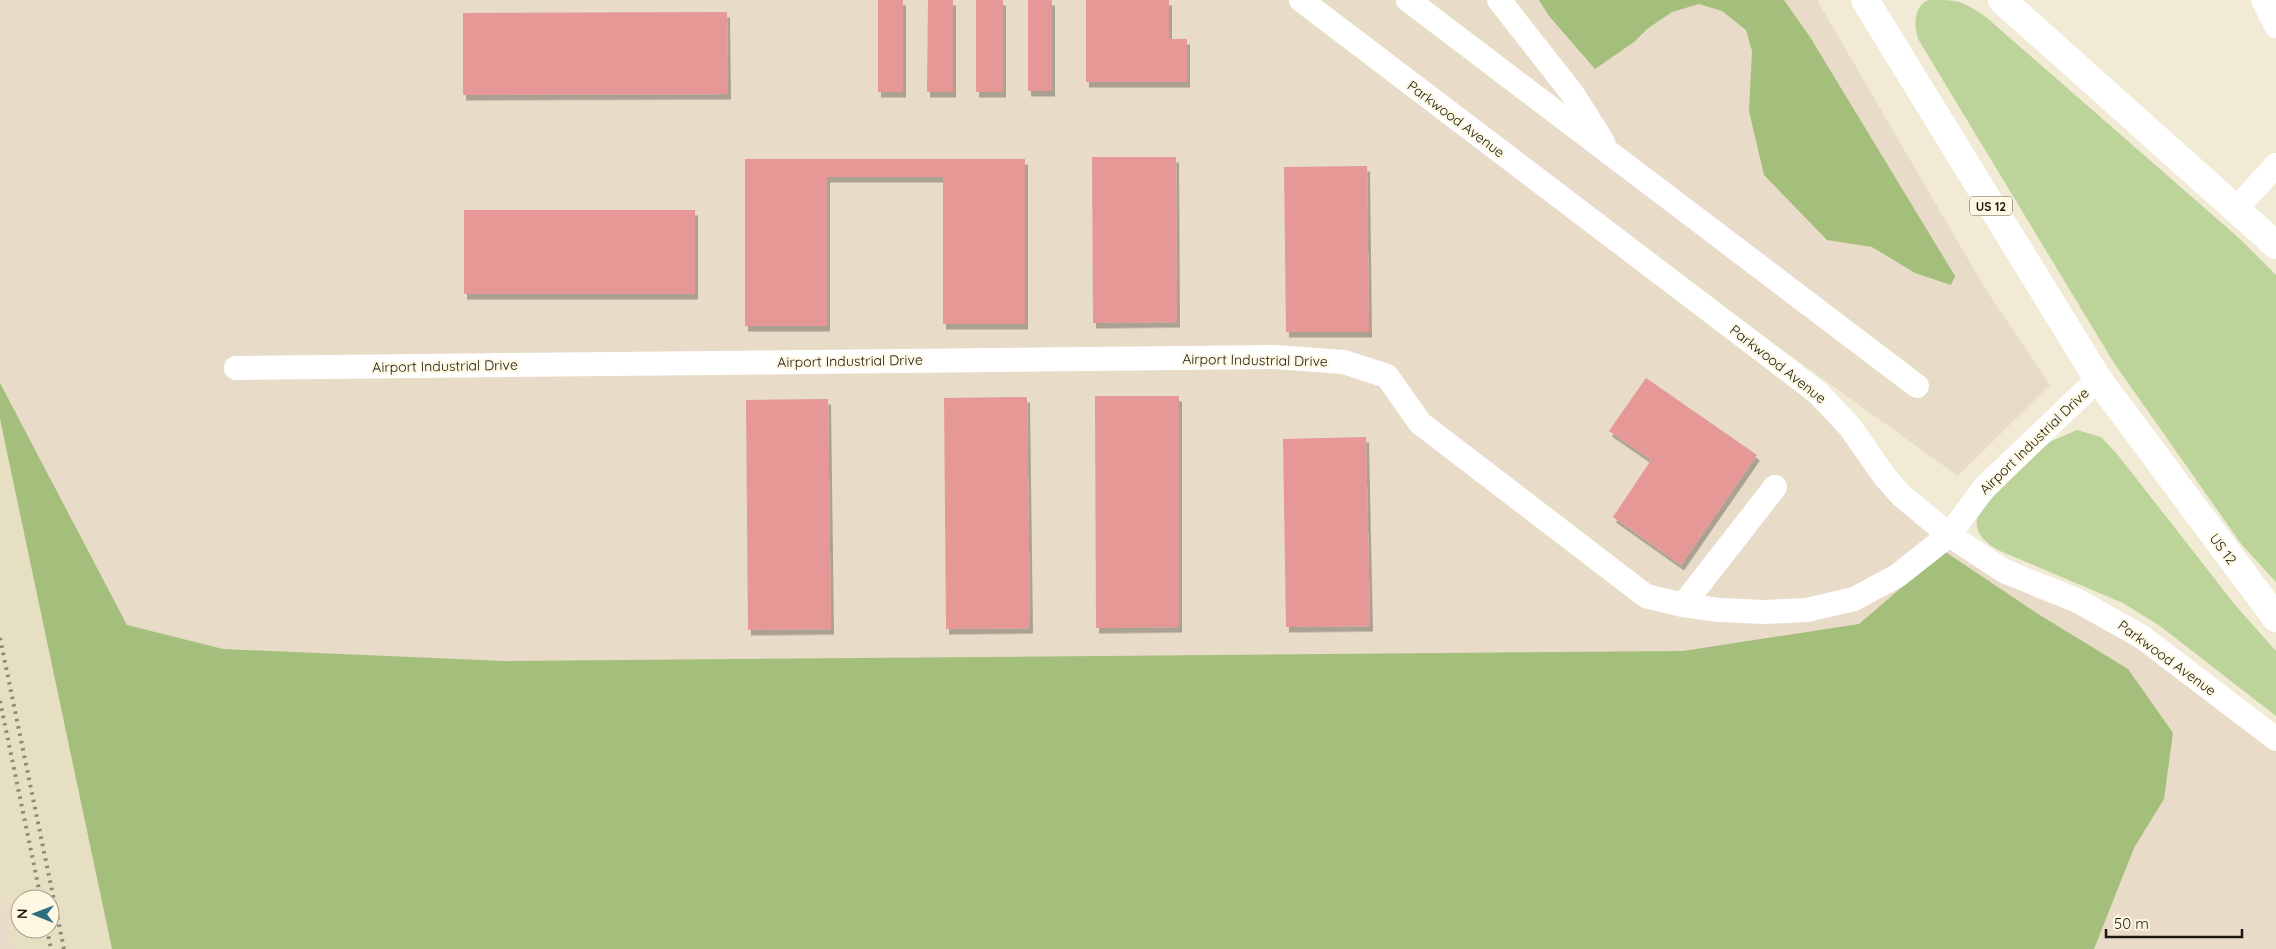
<svg xmlns="http://www.w3.org/2000/svg" width="2276" height="949" font-family="Quicksand,sans-serif">
<style>
.built{fill:#e7dfc2;fill-rule:evenodd}
.industrial{fill:#e8dbc7}
.green{fill:#bcd39a}
.forest{fill:#a4be7c}
.building{fill:#e59895;filter:url(#shadow)}
.lines{fill:none;stroke-linecap:round;stroke-linejoin:round}
.minor{stroke:#fff;stroke-width:24}
.highway{stroke:#fff;stroke-width:28}
.rail{stroke:#8d8879;stroke-width:4;stroke-dasharray:2.5 5;stroke-linecap:butt}
.labels{text-anchor:middle;dominant-baseline:central;stroke-width:4;stroke-linejoin:round;paint-order:stroke}
.shield{fill:#fef8e2;stroke:#5e5b4f;stroke-width:1}
.shield-label{font-size:12px;font-weight:bold;fill:#1a1810}
.street-label{font-size:14px;fill:#1a1810;stroke:#fef8e2}
</style>
<defs>
<filter id="shadow"><feDropShadow dx="3" dy="5.5" stdDeviation="0" flood-color="#0004"/></filter>
</defs>
<rect width="100%" height="100%" fill="#f1ebd5"/>
<path class="built" d="M0 389 113 949H13L0 888ZM20 899H50V929H20Z"/>
<g class="industrial">
<path d="M0 0H1817L1986 290 2050 385 1958 476 1400 75 1818 409 1840 433 1866 471 1879 485 1901 506 1981 570 2036 598 2081 615 2114 631 2181 678 2276 751V949H112L0 419Z"/>
<path d="M0 888 13 949H0Z"/>
</g>
<g class="green">
<path d="M1928 0C1960 0 1961 0 1987 18L2240 239 2276 275V582L2242 545 2114 363 1918 39C1914 25 1913 8 1928 0Z"/>
<path d="M2077 430 2101 437 2117 454 2236 606 2276 651V716L2160 626 2123 603 2000 551C1983 541 1973 533 1978 512L2047 443Z"/>
</g>
<g class="forest">
<path d="M1539 0H1784L1810 37 1955 276 1951 285 1915 273 1872 247 1827 240 1764 175 1749 111 1752 51 1746 30 1722 11 1699 4 1672 12 1647 29 1634 42 1595 69 1549 16Z"/>
<path d="M0 383 127 625 223 649 504 661 1683 651 1859 624 1944 551 2038 614 2128 669 2173 733 2164 799 2134 848 2094 949H112L0 419Z"/>
</g>
<g class="building">
<rect x="878" y="0" width="25" height="92"/>
<path d="M928 0H953V92H927Z"/>
<rect x="976" y="0" width="27" height="92"/>
<rect x="1028" y="0" width="24" height="91"/>
<path d="M1086 0H1169V39H1187V82H1086Z"/>
<path d="M727 12 728 94 463 95V13Z"/>
<path d="M1092 157H1176L1177 322 1093 323Z"/>
<path d="M745 159H1025V324H943V177H827V326H745Z"/>
<path d="M1367 166 1369 332H1286L1284 167Z"/>
<rect x="464" y="210" width="231" height="84"/>
<path d="M1646 378 1757 455 1681 565 1613 517 1651 460 1609 431Z"/>
<path d="M1095 396H1179V627L1096 628Z"/>
<path d="M1027 397 1030 628 946 629 944 398Z"/>
<path d="M828 399 831 629 748 630 746 400Z"/>
<path d="M1366 437 1370 626 1286 627 1283 439Z"/>
</g>
<g class="lines">
<g class="minor">
<path d="M1301 0 1817 392 1850 427 1885 477 1902 496 1949 535 2004 571 2076 600 2142 637 2276 739"/>
<path d="M1408 0 1917 386"/>
<path d="M1499 0 1572 93 1603 142"/>
<path d="M2263 0 2276 26"/>
<path d="M2236 209 2276 165"/>
<path d="M236 368 1274 357 1344 362 1387 376 1420 423 1646 596 1683 605 1719 610 1765 612 1807 610 1854 599 1897 576 1949 535 1985 487 2098 379"/>
<path d="M1683 605 1775 487"/>
</g>
<g class="highway">
<path d="M1865 0 2098 379 2276 618"/>
<path d="M2002 0 2276 245"/>
</g>
<g class="rail">
<path d="M0 638 64 949"/>
<path d="M0 701 41 899"/>
<path d="M47 929 51 949"/>
</g>
</g>
<g class="labels">
<rect class="shield" x="1970" y="196.5" width="42" height="19" rx="4"/>
<g class="shield-label">
<text x="1991" y="206">US 12</text>
</g>
<g class="street-label">
<text transform="translate(1456 119) rotate(37)">Parkwood Avenue</text>
<text transform="translate(1255 360) rotate(1)">Airport Industrial Drive</text>
<text transform="translate(850 361) rotate(-1)">Airport Industrial Drive</text>
<text transform="translate(1778 364) rotate(38)">Parkwood Avenue</text>
<text transform="translate(445 366) rotate(-1)">Airport Industrial Drive</text>
<text transform="translate(2034 441) rotate(-44)">Airport Industrial Drive</text>
<text transform="translate(2223 549) rotate(53)">US 12</text>
<text transform="translate(2167 658) rotate(36)">Parkwood Avenue</text>
</g>
</g>
<g transform="translate(35 914) rotate(271)"><circle r="24" fill="#fef8e2" stroke="#a39e8e"/>
<path d="M0-4L9 19L0 12L-9 19Z" fill="#2c7080"/>
<text y="-8" font-size="14" font-weight="bold" text-anchor="middle" fill="#1a1810">N</text>
</g>
<path d="M2106 929v8h136v-8" fill="none" stroke="#1a1810" stroke-width="2.5"/>
<text x="2114" y="929" font-size="15" fill="#1a1810" stroke="#fef8e2" stroke-width="4" paint-order="stroke">50 m</text>
</svg>
